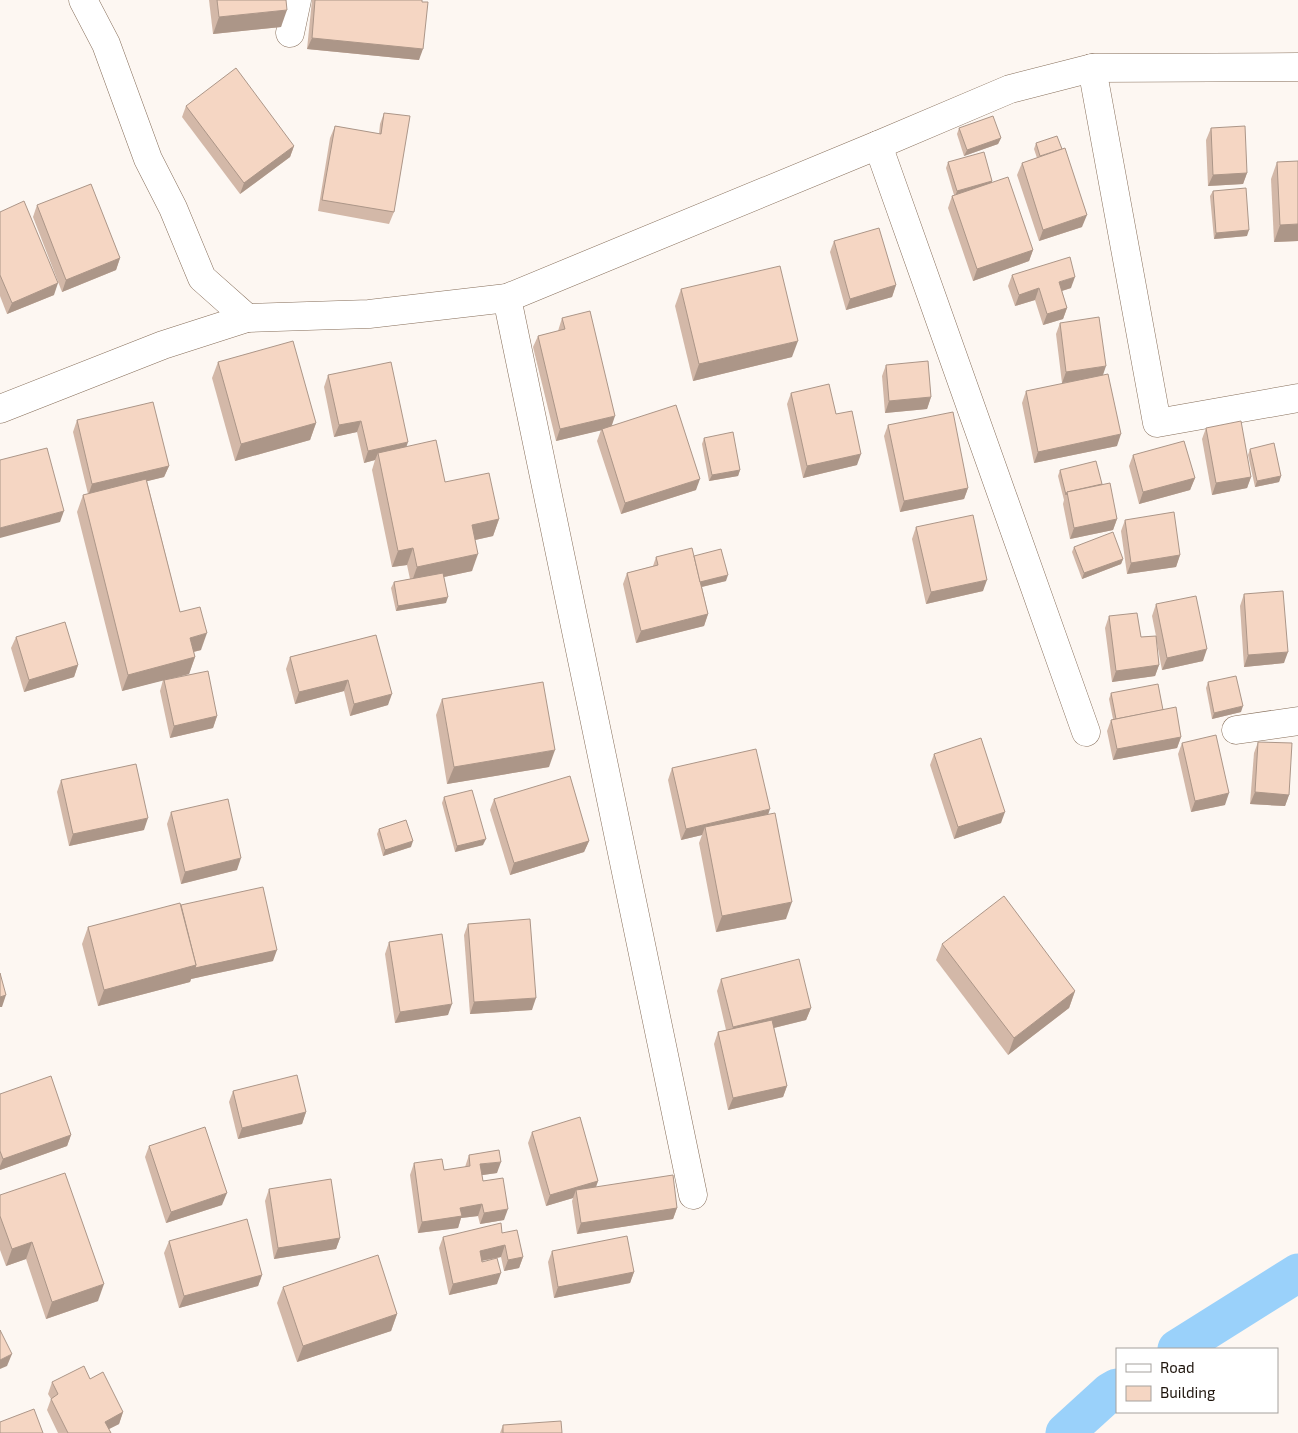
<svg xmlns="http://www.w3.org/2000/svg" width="1298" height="1433" font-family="'Exo 2',sans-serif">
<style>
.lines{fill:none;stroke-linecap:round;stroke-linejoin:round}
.canal{stroke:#9ad1fa;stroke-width:39}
.minor-casing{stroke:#866e5a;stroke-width:29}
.minor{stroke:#fff;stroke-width:28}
.wall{fill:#d3b8a8}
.shaded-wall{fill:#ac9688}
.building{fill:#f5d6c3;stroke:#ac9688}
</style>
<rect width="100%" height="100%" fill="#fdf7f2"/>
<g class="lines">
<g class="canal">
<path d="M1177 1349 1298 1273"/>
<path d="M1065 1433 1110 1392 1117 1388"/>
</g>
<g class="minor-casing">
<g id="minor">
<path d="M83 0 106 44 148 159 173 208 202 278 247 318"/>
<path d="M290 33 297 0"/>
<path d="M1092 68 1157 423 1298 398"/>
<path d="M878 145 1086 732"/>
<path d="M507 298 693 1195"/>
<path d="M0 409 163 345 247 318 369 314 507 298 878 145 1010 89 1092 68 1298 67"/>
<path d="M1236 730 1298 721"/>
</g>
</g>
<use href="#minor" class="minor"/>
</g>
<g class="wall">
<path d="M209 0H286L281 27 213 34Z"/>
<path d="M312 0H422L419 60 307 49Z"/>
<path d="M186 106 294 146 290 157 240 194 182 117Z"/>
<path d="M384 113 394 212 389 224 318 211 330 138 335 126 379 134 380 124Z"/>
<path d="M959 128 1001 138 998 144 964 156 957 134Z"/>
<path d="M1211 128 1247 173 1243 184 1208 186 1206 140Z"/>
<path d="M1036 143 1082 227 1039 241 1017 175 1022 163 1037 158 1034 149Z"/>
<path d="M948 162 992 181V183L1033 250 1029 261 973 281 948 208 952 196 954 195 946 168Z"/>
<path d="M1277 162 1298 241 1274 242 1271 179Z"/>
<path d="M1213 191 1247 236 1214 239 1210 196Z"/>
<path d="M37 205 120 258 116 270 62 292 33 217Z"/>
<path d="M0 212 54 295 7 314 0 296Z"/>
<path d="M834 241 896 285 892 297 846 310 830 252Z"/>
<path d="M1012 275 1071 288 1062 291 1067 308 1063 319 1043 325 1035 300 1015 306 1008 286Z"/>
<path d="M681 289 792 357 693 381 675 306Z"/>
<path d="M562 318 611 426 696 490 621 514 597 441 601 430 556 441 533 347 538 336 558 331Z"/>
<path d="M1060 323 1102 375 1117 446 1034 463 1022 403 1026 391 1071 382 1062 383 1056 334Z"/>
<path d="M218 362 316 423 310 440 235 461 212 378Z"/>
<path d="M886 365 931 397 927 409 885 413 882 376Z"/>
<path d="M328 375 445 482 499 519 493 536 475 540 472 571 444 577 446 603 396 611 391 588 394 582 410 579 407 565 392 567 372 470 375 460 364 463 357 432 334 437 324 387Z"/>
<path d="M791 393 836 414 857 465 803 478 787 404Z"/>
<path d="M77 420 169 466 164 477 147 481 180 612 201 650 194 652 195 657 189 674 174 678 217 716 213 728 170 738 160 691 163 680 122 691 77 512 83 495 88 494 73 432Z"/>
<path d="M888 425 968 488 964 499 900 512 884 436Z"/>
<path d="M1206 428 1251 477 1247 488 1212 495 1202 439Z"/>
<path d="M704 438 740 470 738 476 709 481 702 444Z"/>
<path d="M1250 449 1281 476 1279 482 1255 487 1248 455Z"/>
<path d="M1133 455 1195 478 1190 490 1139 504 1129 466Z"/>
<path d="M1060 470 1102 484 1117 519 1113 530 1070 539 1063 504 1064 500 1058 476Z"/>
<path d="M1125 520 1180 555 1176 567 1127 574 1121 531Z"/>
<path d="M916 527 983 591 926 604 912 539Z"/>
<path d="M1074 547 1123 559 1121 564 1082 579 1072 552Z"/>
<path d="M694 556 726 581 702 587 708 614 704 626 636 643 623 584 627 573 653 566 656 557Z"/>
<path d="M1244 594 1284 663 1244 667 1240 606Z"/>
<path d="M1156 604 1203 661 1162 670 1156 638 1159 665 1155 676 1112 682 1105 628 1109 616 1141 637 1156 636 1152 616Z"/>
<path d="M376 635 388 705 350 716 344 691 295 704 286 669 290 657Z"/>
<path d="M16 637 78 665 74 677 24 692 11 648Z"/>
<path d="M1208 682 1241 712 1212 719 1206 688Z"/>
<path d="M1111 693 1163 710 1181 737 1177 748 1113 760 1107 731 1111 720 1113 719 1109 699Z"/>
<path d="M442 699 549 767 447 784 436 715Z"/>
<path d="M1258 742 1289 795 1285 806 1250 804 1254 753Z"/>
<path d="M1182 743 1225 805 1191 812 1178 754Z"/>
<path d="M934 754 1001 823 954 839 930 765Z"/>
<path d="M672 768 768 815 786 919 716 932 699 843 702 835 681 840 668 780Z"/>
<path d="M61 780 144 830 69 846 57 792Z"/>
<path d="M444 797 483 845 455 852 442 803Z"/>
<path d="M494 799 589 841 584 852 510 875 490 810Z"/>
<path d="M171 812 237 870 181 884 167 824Z"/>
<path d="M379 829 411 847 383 856 377 834Z"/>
<path d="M181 906 273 961 191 979 190 982 98 1006 82 944 88 927Z"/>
<path d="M468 924 532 1010 470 1014 464 935Z"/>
<path d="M389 942 448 1015 395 1023 385 954Z"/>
<path d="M942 944 1075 991 1069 1008 1008 1055 936 960Z"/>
<path d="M721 979 811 1008 806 1020 774 1028 787 1086 783 1097 728 1110 714 1044 718 1032 726 1030 717 991Z"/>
<path d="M233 1091 306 1112 302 1124 238 1139 229 1102Z"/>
<path d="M0 1094 71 1135 67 1146 0 1170Z"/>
<path d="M532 1132 598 1181 596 1187 677 1208 673 1219 577 1234 572 1201 573 1198 546 1206 528 1143Z"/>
<path d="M149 1146 222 1205 166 1223 145 1157Z"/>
<path d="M469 1155 497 1173 482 1175 483 1181 504 1220 480 1224 478 1216 461 1218 458 1228 418 1233 410 1175 414 1163 444 1170 465 1167Z"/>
<path d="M269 1189 340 1238 336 1249 274 1259 265 1201Z"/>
<path d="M0 1195 98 1301 46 1319 26 1259 6 1266 0 1250Z"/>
<path d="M502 1233 523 1257 519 1268 504 1271 501 1257 482 1261 497 1284 449 1295 439 1248 443 1237Z"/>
<path d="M169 1241 262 1275 258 1286 179 1308 164 1253Z"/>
<path d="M552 1251 634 1272 630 1283 554 1298 548 1262Z"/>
<path d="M283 1287 397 1314 391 1331 297 1362 277 1303Z"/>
<path d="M90 1379 123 1412 119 1424 109 1429 111 1433H58L47 1410 51 1399 48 1394 52 1382Z"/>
<path d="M503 1425 562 1433H500Z"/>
</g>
<g class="shaded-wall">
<path d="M287 10 281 27 213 34 219 17Z"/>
<path d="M312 38 423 49 419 60 307 49Z"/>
<path d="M1001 138 998 144 964 156 967 150Z"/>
<path d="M294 146 290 157 240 194 244 183Z"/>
<path d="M1247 173 1243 184 1208 186 1213 175Z"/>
<path d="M992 181 990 187 955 197 957 191Z"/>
<path d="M1087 215 1082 227 1039 241 1043 230Z"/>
<path d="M1298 224V241L1274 242 1280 225Z"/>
<path d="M1249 230 1247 236 1214 239 1216 233Z"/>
<path d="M1033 250 1029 261 973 281 977 269Z"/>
<path d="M120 258 116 270 62 292 66 280Z"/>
<path d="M1075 277 1071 288 1055 293 1059 282Z"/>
<path d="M58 283 54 295 7 314 12 303Z"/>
<path d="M896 285 892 297 846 310 850 299Z"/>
<path d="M1039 288 1035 300 1015 306 1019 295Z"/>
<path d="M1067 308 1063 319 1043 325 1047 314Z"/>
<path d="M798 341 792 357 693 381 699 364Z"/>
<path d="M1106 366 1102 378 1062 383 1066 372Z"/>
<path d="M931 397 927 409 885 413 889 401Z"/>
<path d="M615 416 611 428 556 441 560 429Z"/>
<path d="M361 421 357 432 334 437 339 425Z"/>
<path d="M316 423 310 440 235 461 241 444Z"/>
<path d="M1121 434 1117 446 1034 463 1038 452Z"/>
<path d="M408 442 404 454 378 453 375 460 364 463 368 451Z"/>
<path d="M861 454 857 465 803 478 807 466Z"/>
<path d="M169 466 164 477 88 496 92 484Z"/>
<path d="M740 470 738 476 709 481 712 475Z"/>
<path d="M1281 476 1279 482 1255 487 1257 481Z"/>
<path d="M1251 477 1247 488 1212 495 1216 483Z"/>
<path d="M1195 478 1190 490 1139 504 1143 492Z"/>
<path d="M700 479 696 490 621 514 625 503Z"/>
<path d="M968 488 964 499 900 512 904 501Z"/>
<path d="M64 511 60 522 0 538V528Z"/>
<path d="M499 519 493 536 466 542 472 525Z"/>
<path d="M1117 519 1113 530 1070 539 1074 528Z"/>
<path d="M413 548 407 565 392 567 398 551Z"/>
<path d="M478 554 472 571 411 584 417 567Z"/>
<path d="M1180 555 1176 567 1127 574 1131 563Z"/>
<path d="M1123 559 1121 564 1082 579 1084 573Z"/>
<path d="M728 575 726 581 697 588 699 582Z"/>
<path d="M987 580 983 591 926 604 931 592Z"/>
<path d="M448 597 446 603 396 611 398 606Z"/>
<path d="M708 614 704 626 636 643 641 631Z"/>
<path d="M207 633 201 650 184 654 190 638Z"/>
<path d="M1207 649 1203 661 1162 670 1167 658Z"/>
<path d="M1288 652 1284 663 1244 667 1248 655Z"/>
<path d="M195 657 189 674 122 691 128 675Z"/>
<path d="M78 665 74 677 24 692 29 680Z"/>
<path d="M1159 665 1155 676 1112 682 1116 671Z"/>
<path d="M348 680 344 691 295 704 299 692Z"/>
<path d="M392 694 388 705 350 716 354 704Z"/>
<path d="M1243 706 1241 712 1212 719 1214 713Z"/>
<path d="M217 716 213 728 170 738 174 726Z"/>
<path d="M1181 737 1177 748 1113 760 1117 749Z"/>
<path d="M555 750 549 767 447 784 454 767Z"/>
<path d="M1255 792 1289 795 1285 806 1250 804Z"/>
<path d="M1229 793 1225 805 1191 812 1195 801Z"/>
<path d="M770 809 766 821 705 827 702 835 681 840 686 829Z"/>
<path d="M1005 812 1001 823 954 839 958 827Z"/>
<path d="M148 818 144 830 69 846 73 834Z"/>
<path d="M486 839 483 845 455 852 457 846Z"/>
<path d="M413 841 411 847 383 856 385 850Z"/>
<path d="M589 841 584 852 510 875 514 863Z"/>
<path d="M241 858 237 870 181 884 185 872Z"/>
<path d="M792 902 786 919 716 932 722 916Z"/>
<path d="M277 950 273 961 191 979 190 982 98 1006 104 990 196 965Z"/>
<path d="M1075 991 1069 1008 1008 1055 1014 1038Z"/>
<path d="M6 995 2 1007H0V997Z"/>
<path d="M536 998 532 1010 470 1014 474 1002Z"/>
<path d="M452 1004 448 1015 395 1023 400 1012Z"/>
<path d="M811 1008 806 1020 728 1039 733 1027Z"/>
<path d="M787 1086 783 1097 728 1110 733 1098Z"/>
<path d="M306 1112 302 1124 238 1139 242 1128Z"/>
<path d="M71 1135 67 1146 0 1170V1166L3 1159Z"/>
<path d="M501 1162 497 1173 476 1176 480 1164Z"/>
<path d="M598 1181 594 1192 576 1190 573 1198 546 1206 550 1195Z"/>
<path d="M227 1193 222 1205 166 1223 171 1212Z"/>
<path d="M482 1204 478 1216 461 1218 458 1228 418 1233 422 1222 460 1208Z"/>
<path d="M677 1208 673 1219 577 1234 581 1223Z"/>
<path d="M508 1209 504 1220 480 1224 484 1213Z"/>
<path d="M340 1238 336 1249 274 1259 278 1248Z"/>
<path d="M32 1242 26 1259 6 1266 12 1249Z"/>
<path d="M505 1245 501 1257 475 1262 480 1251Z"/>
<path d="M523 1257 519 1268 504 1271 508 1260Z"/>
<path d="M634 1272 630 1283 554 1298 558 1287Z"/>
<path d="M501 1273 497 1284 449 1295 453 1284Z"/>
<path d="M262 1275 258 1286 179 1308 184 1296Z"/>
<path d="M104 1284 98 1301 46 1319 52 1302Z"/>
<path d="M397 1314 391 1331 297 1362 303 1346Z"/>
<path d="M12 1354 7 1366 0 1369V1360Z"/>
<path d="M123 1412 119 1424 101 1433 105 1422Z"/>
</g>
<g class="building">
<path d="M217 0H286L287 10 219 17Z"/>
<path d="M315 0H422V2H428L423 49 312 38Z"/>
<path d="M236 68 294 146 244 183 186 106Z"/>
<path d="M384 113 410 116 394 212 322 200 335 126 381 134Z"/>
<path d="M993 116 1001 138 967 150 959 128Z"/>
<path d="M1245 126 1247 173 1213 175 1211 128Z"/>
<path d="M1057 136 1062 149 1040 156 1036 143Z"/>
<path d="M1065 148 1087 215 1043 230 1022 163Z"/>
<path d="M984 152 992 181 957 191 948 162Z"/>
<path d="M1298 161V224L1280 225 1277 162Z"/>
<path d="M1008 177 1033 250 977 269 952 196Z"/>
<path d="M91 184 120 258 66 280 37 205Z"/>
<path d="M1246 188 1249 230 1216 233 1213 191Z"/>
<path d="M24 201 58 283 12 303 0 275V212Z"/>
<path d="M879 228 896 285 850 299 834 241Z"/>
<path d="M1070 257 1075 277 1059 282 1067 308 1047 314 1039 288 1019 295 1012 275Z"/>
<path d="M780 266 798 341 699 364 681 289Z"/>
<path d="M590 311 615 416 560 429 538 336 565 329 562 318Z"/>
<path d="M1099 317 1106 366 1066 372 1060 323Z"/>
<path d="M293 341 316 423 241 444 218 362Z"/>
<path d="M928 361 931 397 889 401 886 365Z"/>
<path d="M391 362 408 442 368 451 361 421 339 425 328 375Z"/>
<path d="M1108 374 1121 434 1038 452 1026 391Z"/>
<path d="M829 384 836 414 852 411 861 454 807 466 791 393Z"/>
<path d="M153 402 169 466 92 484 77 420Z"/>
<path d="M676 405 700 479 625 503 602 429Z"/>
<path d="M953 412 968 488 904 501 888 425Z"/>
<path d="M1241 421 1251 477 1216 483 1206 428Z"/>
<path d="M733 432 740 470 712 475 704 438Z"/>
<path d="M436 440 445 482 489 473 499 519 472 525 478 554 417 567 413 548 398 551 378 453Z"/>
<path d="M1184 441 1195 478 1143 492 1133 455Z"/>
<path d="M1274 443 1281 476 1257 481 1250 449Z"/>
<path d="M47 448 64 511 0 528V460Z"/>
<path d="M1096 461 1102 484 1067 492 1066 495 1060 470Z"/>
<path d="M146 479 180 612 200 607 207 633 190 638 195 657 128 675 83 495Z"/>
<path d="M1110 483 1117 519 1074 528 1067 492Z"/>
<path d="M1174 512 1180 555 1131 563 1125 520Z"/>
<path d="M973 515 987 580 931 592 916 527Z"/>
<path d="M1113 532 1123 559 1084 573 1074 547Z"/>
<path d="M692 548 708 614 641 631 627 573 658 565 656 557Z"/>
<path d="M721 549 728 575 700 582 694 556Z"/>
<path d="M443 573 448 597 398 606 394 582Z"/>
<path d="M1283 591 1288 652 1248 655 1244 594Z"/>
<path d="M1196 596 1207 649 1167 658 1156 604Z"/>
<path d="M1137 613 1141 637 1156 636 1159 665 1116 671 1109 616Z"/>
<path d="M65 622 78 665 29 680 16 637Z"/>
<path d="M376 635 392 694 354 704 348 680 299 692 290 657Z"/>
<path d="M208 671 217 716 174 726 164 680Z"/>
<path d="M1236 676 1243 706 1214 713 1208 682Z"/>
<path d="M543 682 555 750 454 767 442 699Z"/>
<path d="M1158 684 1163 710 1116 719 1111 693Z"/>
<path d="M1176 707 1181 737 1117 749 1111 720Z"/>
<path d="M1216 735 1229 793 1195 801 1182 743Z"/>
<path d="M981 738 1005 812 958 827 934 754Z"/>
<path d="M1258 742 1292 743 1289 795 1255 792Z"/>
<path d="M756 749 770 809 686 829 672 768Z"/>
<path d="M136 764 148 818 73 834 61 780Z"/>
<path d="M570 776 589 841 514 863 494 799Z"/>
<path d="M472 790 486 839 457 846 444 797Z"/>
<path d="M228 799 241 858 185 872 171 812Z"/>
<path d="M775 813 792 902 722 916 705 827Z"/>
<path d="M406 820 413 841 385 850 379 829Z"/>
<path d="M263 887 277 950 195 968 196 965 181 905Z"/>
<path d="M1004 896 1075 991 1014 1038 942 944Z"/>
<path d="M180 903 196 965 104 990 88 927Z"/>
<path d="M530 919 536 998 474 1002 468 924Z"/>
<path d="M442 934 452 1004 400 1012 389 942Z"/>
<path d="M799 959 811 1008 733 1027 721 979Z"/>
<path d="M0 973 6 995 0 997Z"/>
<path d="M772 1020 787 1086 733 1098 718 1032Z"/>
<path d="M297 1075 306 1112 242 1128 233 1091Z"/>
<path d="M51 1076 71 1135 3 1159 0 1151V1094Z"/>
<path d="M580 1117 598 1181 550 1195 532 1132Z"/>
<path d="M205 1127 227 1193 171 1212 149 1146Z"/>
<path d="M499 1150 501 1162 480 1164 483 1181 503 1178 508 1209 484 1213 482 1204 460 1208 462 1216 422 1222 414 1163 442 1159 444 1170 470 1166 469 1155Z"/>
<path d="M65 1173 104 1284 52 1302 32 1242 12 1249 0 1216V1195Z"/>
<path d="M673 1175 677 1208 581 1223 576 1190Z"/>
<path d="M331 1179 340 1238 278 1248 269 1189Z"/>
<path d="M247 1219 262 1275 184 1296 169 1241Z"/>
<path d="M501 1223 502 1233 517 1230 523 1257 508 1260 505 1245 480 1251 482 1262 497 1258 501 1273 453 1284 443 1237Z"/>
<path d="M627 1236 634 1272 558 1287 552 1251Z"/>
<path d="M378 1255 397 1314 303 1346 283 1287Z"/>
<path d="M0 1330 12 1354 0 1360Z"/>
<path d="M84 1366 90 1379 103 1372 123 1412 105 1422 111 1433H68L51 1399 58 1394 52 1382Z"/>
<path d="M34 1409 43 1433H0V1422Z"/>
<path d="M561 1421 562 1433H503V1425Z"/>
</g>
<rect x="1116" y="1348" width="162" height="65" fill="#ffffff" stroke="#a5a19d"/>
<rect x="1126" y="1364" width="25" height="8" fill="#ffffff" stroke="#a5a19d"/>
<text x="1160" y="1373" font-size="15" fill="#1d130b">Road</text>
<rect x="1126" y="1386" width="25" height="15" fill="#f5d6c3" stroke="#a5a19d"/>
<text x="1160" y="1398" font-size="15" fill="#1d130b">Building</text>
</svg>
